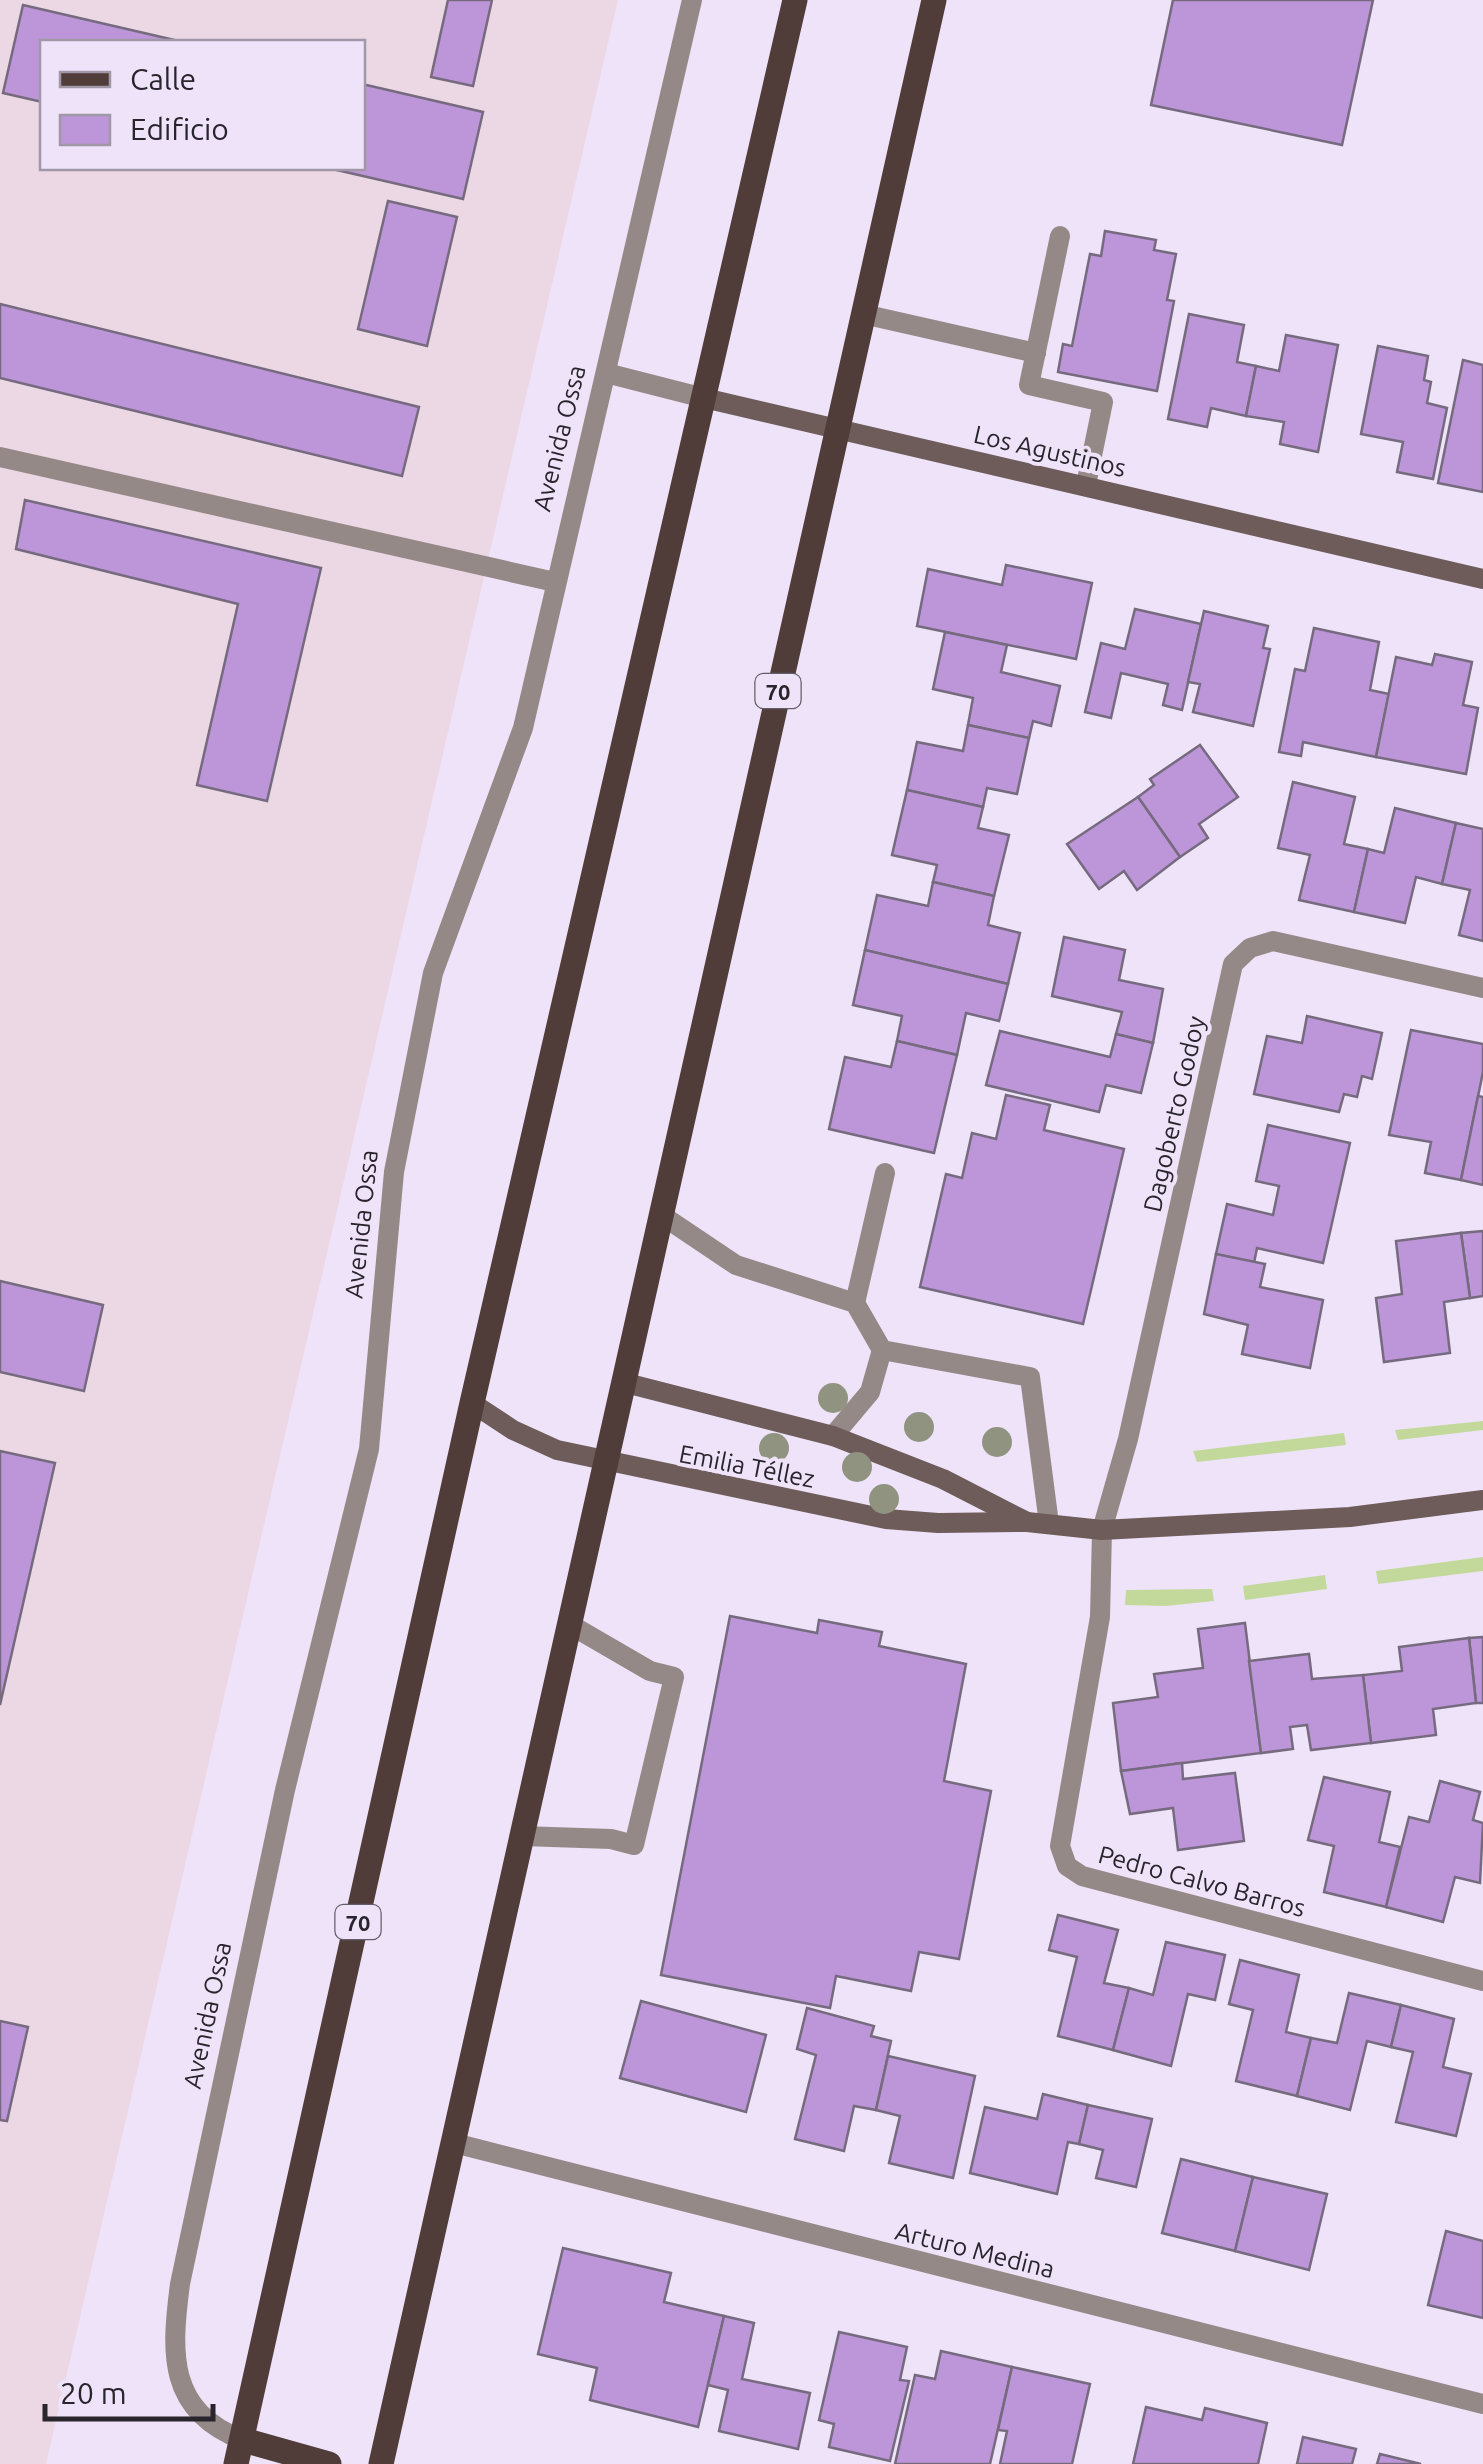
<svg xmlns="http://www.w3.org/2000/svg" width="1483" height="2464" font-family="Ubuntu,sans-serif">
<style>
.education{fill:#ecd7e5;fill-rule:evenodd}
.grass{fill:#c3d99b}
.building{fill:#bd96da;stroke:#766b7e;stroke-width:2.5}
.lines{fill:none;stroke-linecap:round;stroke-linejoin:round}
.lane{stroke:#958987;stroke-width:20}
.street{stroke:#958987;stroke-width:20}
.secondary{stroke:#6d5c59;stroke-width:20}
.primary{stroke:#503d3a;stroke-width:25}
.tree{fill:#8f937f}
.labels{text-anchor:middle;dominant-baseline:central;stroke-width:8;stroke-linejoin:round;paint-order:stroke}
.shield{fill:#efe3f9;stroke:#645e6a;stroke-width:2.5}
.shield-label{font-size:22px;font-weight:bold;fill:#29252d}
.street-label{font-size:25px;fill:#29252d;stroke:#efe3f9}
</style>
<rect width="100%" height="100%" fill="#efe3f9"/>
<path class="education" d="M0 0H618L46 2464H0ZM42 42H362V168H42Z"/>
<g class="grass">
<path d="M1483 1421V1430L1398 1440 1395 1430Z"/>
<path d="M1344 1433 1346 1445 1197 1462 1193 1451Z"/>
<path d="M1483 1557V1571L1378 1584 1376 1571Z"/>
<path d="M1325 1575 1327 1589 1245 1600 1243 1586Z"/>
<path d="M1212 1589 1214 1601 1166 1606 1125 1605 1126 1590Z"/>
</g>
<g class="building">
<path d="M448 0H492L473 86 431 77Z"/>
<path d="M1173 0H1373L1342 145 1151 105Z"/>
<path d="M23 5 183 42H42V102L3 93Z"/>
<path d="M362 84 483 112 463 199 328 168H362Z"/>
<path d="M388 201 457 217 427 346 358 329Z"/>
<path d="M1105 231 1156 240 1154 250 1176 254 1167 300 1174 301 1157 391 1058 372 1063 344 1072 346 1090 254 1101 256Z"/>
<path d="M0 304 419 407 402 476 0 378Z"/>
<path d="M1189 314 1244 325 1237 362 1256 366 1246 416 1211 408 1207 427 1168 419Z"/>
<path d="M1286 335 1338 345 1318 452 1280 444 1284 422 1246 416 1256 366 1279 371Z"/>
<path d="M1378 346 1428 356 1424 380 1431 382 1427 403 1447 408 1433 479 1397 472 1403 442 1361 434Z"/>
<path d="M1463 360 1483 365V492L1438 483Z"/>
<path d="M25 500 321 568 267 801 197 785 238 604 16 549Z"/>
<path d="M1006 565 1092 583 1076 659 917 626 928 569 1002 585Z"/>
<path d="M1135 609 1201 624 1182 710 1163 705 1168 684 1121 673 1111 718 1085 712 1101 643 1125 649Z"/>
<path d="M1204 611 1268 626 1263 648 1270 649 1253 726 1193 712 1200 684 1188 682Z"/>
<path d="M1314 628 1379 642 1370 690 1389 694 1376 757 1303 742 1301 756 1279 752 1295 669 1305 671Z"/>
<path d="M945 632 1007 645 1001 672 1060 686 1051 726 1033 721 1029 738 968 725 973 698 933 689Z"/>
<path d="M1435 654 1472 662 1463 705 1478 708 1466 774 1376 757 1396 657 1432 665Z"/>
<path d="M968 725 1029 738 1017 794 987 788 983 807 907 790 917 742 963 751Z"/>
<path d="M1200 745 1238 797 1199 824 1208 838 1180 857 1138 797 1154 785 1150 779Z"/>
<path d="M1293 782 1355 797 1344 844 1368 849 1354 912 1299 900 1310 855 1278 848Z"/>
<path d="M907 790 983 807 978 828 1009 835 994 896 933 882 937 865 892 855Z"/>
<path d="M1138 797 1180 857 1137 890 1124 871 1099 889 1067 844Z"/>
<path d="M1395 808 1456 823 1442 884 1416 877 1405 923 1354 912 1368 849 1384 853Z"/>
<path d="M1456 823 1483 829V941L1459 935 1470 890 1442 884Z"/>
<path d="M933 882 994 896 988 925 1020 933 1008 984 865 950 877 895 928 906Z"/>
<path d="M1064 937 1125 950 1119 980 1163 989 1153 1043 1116 1034 1122 1012 1052 996Z"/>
<path d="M865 950 1008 984 999 1021 966 1013 957 1055 897 1041 902 1016 853 1005Z"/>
<path d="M1307 1016 1382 1033 1372 1079 1362 1076 1357 1097 1344 1094 1339 1112 1254 1094 1267 1036 1302 1043Z"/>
<path d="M1411 1030 1483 1044V1072L1461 1180 1425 1173 1431 1142 1389 1135Z"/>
<path d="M1000 1031 1110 1057 1116 1034 1153 1043 1141 1093 1106 1085 1099 1112 986 1085Z"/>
<path d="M897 1041 957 1055 934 1153 829 1129 845 1057 891 1067Z"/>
<path d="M1006 1095 1050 1105 1044 1130 1124 1149 1083 1324 920 1287 946 1174 962 1178 972 1133 996 1139Z"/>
<path d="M1478 1096 1483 1097V1185L1461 1180Z"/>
<path d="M1268 1125 1350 1143 1323 1263 1257 1248 1254 1263 1216 1254 1227 1204 1273 1215 1279 1186 1256 1181Z"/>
<path d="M1483 1231V1296L1470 1298 1461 1233Z"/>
<path d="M1461 1233 1470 1298 1444 1302 1450 1353 1384 1362 1376 1298 1402 1294 1396 1241Z"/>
<path d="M1216 1254 1265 1264 1260 1287 1323 1300 1310 1368 1242 1354 1248 1325 1204 1314Z"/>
<path d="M0 1281 103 1305 84 1391 0 1372Z"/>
<path d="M0 1451 55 1463 0 1705Z"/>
<path d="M730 1616 817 1633 819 1620 882 1632 879 1646 966 1664 944 1781 991 1791 959 1959 919 1952 911 1991 836 1976 830 2008 661 1975Z"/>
<path d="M1245 1623 1261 1753 1121 1771 1113 1703 1158 1697 1154 1674 1203 1668 1198 1629Z"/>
<path d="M1483 1637V1703H1476L1469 1638Z"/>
<path d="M1469 1638 1476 1703 1433 1709 1436 1735 1371 1743 1363 1675 1402 1671 1399 1647Z"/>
<path d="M1309 1654 1312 1679 1363 1675 1371 1743 1311 1750 1307 1725 1290 1727 1293 1749 1261 1753 1249 1661Z"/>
<path d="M1182 1763 1183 1779 1235 1773 1244 1841 1178 1850 1173 1808 1130 1814 1121 1771Z"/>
<path d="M1324 1777 1390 1792 1379 1842 1400 1847 1386 1907 1324 1892 1334 1846 1308 1840Z"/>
<path d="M1440 1781 1480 1792 1473 1820 1483 1823 1480 1883 1455 1877 1443 1922 1386 1907 1409 1817 1429 1822Z"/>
<path d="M1058 1915 1118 1930 1104 1983 1129 1988 1113 2050 1058 2036 1077 1957 1049 1950Z"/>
<path d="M1166 1942 1225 1955 1215 2000 1188 1994 1171 2066 1113 2050 1129 1988 1153 1995Z"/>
<path d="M1240 1960 1299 1975 1286 2032 1311 2038 1297 2096 1236 2081 1253 2010 1229 2004Z"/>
<path d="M1349 1993 1401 2005 1391 2047 1367 2041 1350 2110 1297 2096 1311 2038 1337 2043Z"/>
<path d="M641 2001 766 2035 746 2112 620 2078Z"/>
<path d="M1401 2005 1454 2019 1443 2067 1471 2074 1456 2136 1396 2122 1413 2052 1391 2047Z"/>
<path d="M807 2008 874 2026 871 2036 891 2041 876 2110 854 2106 844 2151 795 2139 816 2055 797 2049Z"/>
<path d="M0 2021 28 2027 7 2121 0 2120Z"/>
<path d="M888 2056 975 2076 953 2178 889 2163 900 2116 876 2110Z"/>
<path d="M1043 2094 1088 2105 1079 2144 1068 2142 1057 2194 970 2173 985 2107 1037 2119Z"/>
<path d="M1088 2105 1152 2119 1136 2187 1096 2178 1103 2150 1079 2144Z"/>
<path d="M1181 2159 1253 2177 1235 2251 1162 2233Z"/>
<path d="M1253 2177 1327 2194 1309 2270 1235 2251Z"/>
<path d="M1446 2231 1483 2241V2318L1428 2305Z"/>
<path d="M563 2248 671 2273 664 2302 724 2316 698 2427 590 2400 597 2368 538 2354Z"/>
<path d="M724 2316 754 2323 742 2379 810 2393 798 2449 719 2431 728 2390 708 2385Z"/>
<path d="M839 2332 907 2347 900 2380 909 2381 890 2461 829 2447 834 2424 819 2420Z"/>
<path d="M941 2351 1012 2367 990 2464H895L915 2375 935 2379Z"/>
<path d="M1012 2367 1090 2384 1072 2464H1000L1007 2431 998 2430Z"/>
<path d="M1146 2407 1202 2420 1205 2408 1267 2423 1258 2464H1133Z"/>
<path d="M1303 2437 1356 2449 1352 2464H1297Z"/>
<path d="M1380 2454 1421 2464H1377Z"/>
</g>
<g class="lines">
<g class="lane">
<path d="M1060 236 1029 385 1103 402 1086 485"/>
<path d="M863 314 1036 353"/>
<path d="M0 457 555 582"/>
<path d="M660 1214 736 1265 855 1303 882 1350 1030 1377 1049 1524"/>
<path d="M855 1303 885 1173"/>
<path d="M833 1436 870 1392 882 1350"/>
<path d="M522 1836 611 1839 634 1845 674 1677 650 1671 569 1624"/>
</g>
<g class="street">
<path d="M606 373 704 398"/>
<path d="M1483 988 1273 941 1250 948 1233 964 1128 1439 1102 1530 1100 1617 1060 1846 1067 1866 1082 1876 1483 1981"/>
<path d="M454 2143 1483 2404"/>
<path d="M243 2440C167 2411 171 2353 180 2284L285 1790 369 1449 394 1172 433 973 523 728 692 0"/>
</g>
<g class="secondary">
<path d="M704 398 1483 579"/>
<path d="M622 1382 833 1436 943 1479 1025 1521"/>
<path d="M472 1403 513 1430 557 1450 886 1519 938 1523 1027 1522 1102 1530 1350 1517 1483 1500"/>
</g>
<g class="primary">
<path d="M243 2440 329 2464"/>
<path d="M236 2464 472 1403 795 0"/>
<path d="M381 2464 934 0"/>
</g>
</g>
<g class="tree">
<circle cx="833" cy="1398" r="15"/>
<circle cx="919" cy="1427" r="15"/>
<circle cx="997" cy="1442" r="15"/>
<circle cx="774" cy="1448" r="15"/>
<circle cx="857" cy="1467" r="15"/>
<circle cx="884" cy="1499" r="15"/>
</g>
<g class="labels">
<g class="shield">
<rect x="755.5" y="674" width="45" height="34" rx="8"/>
<rect x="335.5" y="1905" width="45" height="34" rx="8"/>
</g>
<g class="shield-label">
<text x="778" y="691">70</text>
<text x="358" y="1922">70</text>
</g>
<g class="street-label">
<text transform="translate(559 438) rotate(-76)">Avenida Ossa</text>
<text transform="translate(1050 451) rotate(13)">Los Agustinos</text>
<text transform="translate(1174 1114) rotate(-77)">Dagoberto Godoy</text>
<text transform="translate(361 1224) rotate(-84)">Avenida Ossa</text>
<text transform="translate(747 1466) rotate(11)">Emilia Téllez</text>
<text transform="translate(1202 1881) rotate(15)">Pedro Calvo Barros</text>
<text transform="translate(207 2015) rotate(-78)">Avenida Ossa</text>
<text transform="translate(975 2250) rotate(14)">Arturo Medina</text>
</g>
</g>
<rect x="40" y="40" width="325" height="130" fill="#efe3f9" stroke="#a097a7" stroke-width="2.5"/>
<rect x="60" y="72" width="50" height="15" fill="#503d3a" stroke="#a097a7" stroke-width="2.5"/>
<text x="130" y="90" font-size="30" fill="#29252d">Calle</text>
<rect x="60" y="115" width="50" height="30" fill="#bd96da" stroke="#a097a7" stroke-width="2.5"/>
<text x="130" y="140" font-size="30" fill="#29252d">Edificio</text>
<path d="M45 2404v15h168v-15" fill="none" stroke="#29252d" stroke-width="5"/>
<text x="60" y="2404" font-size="30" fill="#29252d" stroke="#efe3f9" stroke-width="8" paint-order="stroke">20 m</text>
</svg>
